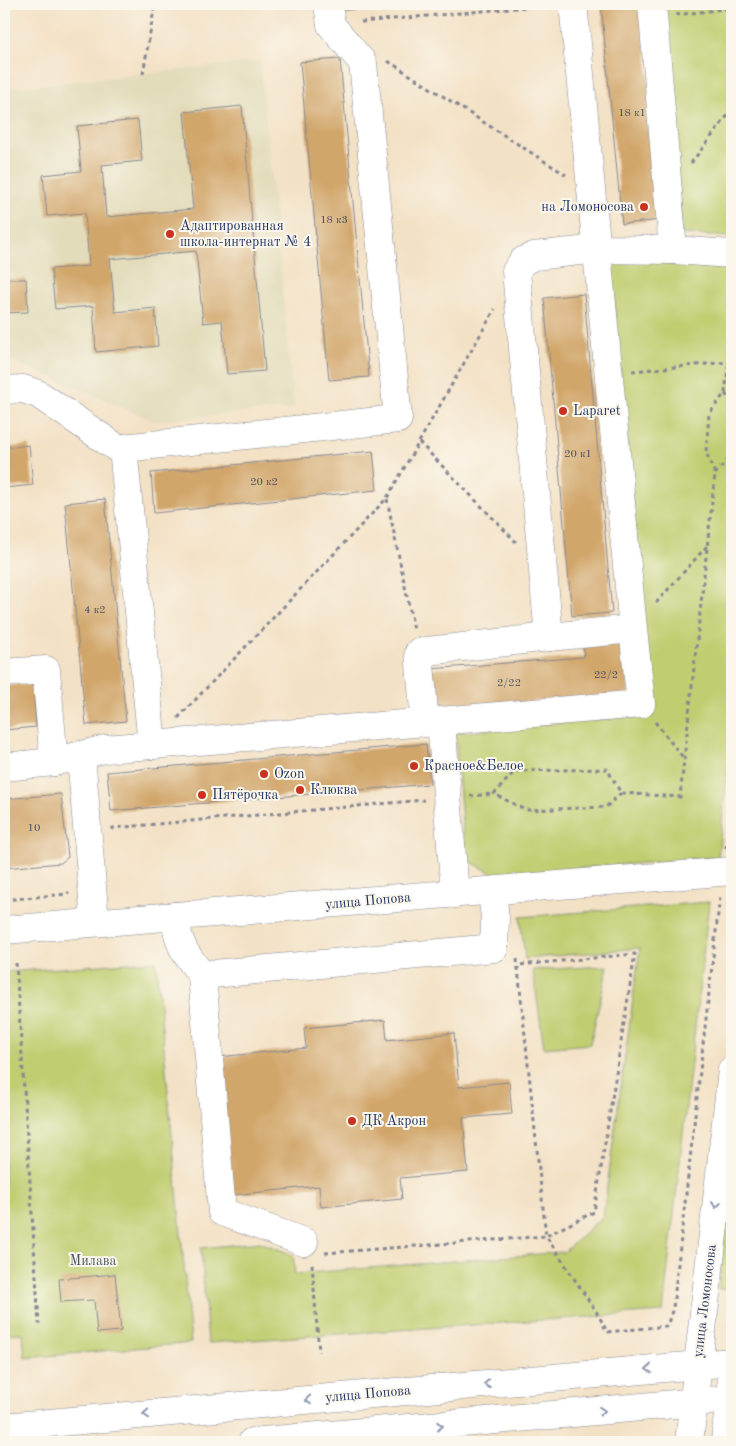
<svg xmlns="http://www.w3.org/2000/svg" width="736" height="1446" font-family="'Old Standard TT',serif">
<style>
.built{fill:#e2dcba}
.green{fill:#c0cd6f;stroke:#6e7e66}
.building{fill:#d1a66b}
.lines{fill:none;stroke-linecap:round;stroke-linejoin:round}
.minor-casing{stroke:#878892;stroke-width:29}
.major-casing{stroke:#878892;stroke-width:29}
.path{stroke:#878892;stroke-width:3;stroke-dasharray:4 4;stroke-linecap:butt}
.minor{stroke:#fff;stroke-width:28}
.major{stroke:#fff;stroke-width:28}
.oneway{stroke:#8d97ae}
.poi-dot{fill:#c8321e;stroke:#fbf7ec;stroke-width:2}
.labels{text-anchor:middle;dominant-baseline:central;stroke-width:4;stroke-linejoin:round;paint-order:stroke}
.number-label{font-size:11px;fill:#484d61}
.poi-label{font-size:14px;fill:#1b2f5e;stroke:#fbf7ec;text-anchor:start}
.street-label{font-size:14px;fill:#1b2f5e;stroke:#fbf7ec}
.park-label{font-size:14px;fill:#445662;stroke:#fbf7ec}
</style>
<rect width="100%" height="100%" fill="#fbf7ec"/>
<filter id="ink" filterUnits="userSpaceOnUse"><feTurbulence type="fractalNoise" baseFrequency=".02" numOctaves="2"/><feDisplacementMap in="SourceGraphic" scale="10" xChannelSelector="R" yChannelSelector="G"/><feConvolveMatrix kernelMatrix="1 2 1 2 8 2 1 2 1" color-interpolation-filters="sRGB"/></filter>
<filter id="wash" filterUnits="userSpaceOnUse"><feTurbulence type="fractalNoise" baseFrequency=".0096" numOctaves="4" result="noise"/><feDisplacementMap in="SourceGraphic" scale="20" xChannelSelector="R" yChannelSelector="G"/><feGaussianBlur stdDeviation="1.12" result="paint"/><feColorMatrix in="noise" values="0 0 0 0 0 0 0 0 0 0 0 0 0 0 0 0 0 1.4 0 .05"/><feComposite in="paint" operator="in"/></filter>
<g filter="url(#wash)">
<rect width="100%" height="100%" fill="#f3e1c5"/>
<path class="built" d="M260 61 294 408 154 421 4 357V89Z"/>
<g class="green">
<path d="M665 4H732V237L682 234Z"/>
<path d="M610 255 732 261V731L718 857 496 875 465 859 455 733 652 714Z"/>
<path d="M709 902 663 1312 208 1343 201 1248 260 1242 293 1255 295 1274 564 1252 603 1216 640 948 525 959 520 917Z"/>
<path d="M156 961 191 1343 25 1358 23 1333 4 1334V972Z"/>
<path d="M608 966 590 1044 544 1048 533 970Z"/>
<path d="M732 1163V1281L731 1290 718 1289Z"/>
</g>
<g id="blocks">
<g class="building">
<path d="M337 4H400V5L338 11Z"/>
<path d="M601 4H642L662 220 622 224Z"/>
<path d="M340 59 369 377 329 380 300 62Z"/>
<path d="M242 106 265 371 227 374 222 321 203 323 196 251 110 259 115 312 155 308 158 346 96 352 93 306 55 309 51 269 89 266 85 213 47 216 43 175 81 171 77 126 138 120 142 161 102 165 106 217 193 209 184 112Z"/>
<path d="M4 279H26L28 312 4 313Z"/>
<path d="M584 294 612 613 572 616 544 298Z"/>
<path d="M29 445 33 485 4 488V448Z"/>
<path d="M373 451 377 490 154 513 151 473Z"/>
<path d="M105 499 126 721 86 725 65 503Z"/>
<path d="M625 642 629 694 434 709 430 669 584 657 583 645Z"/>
<path d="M33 684 36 727 4 730V686Z"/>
<path d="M426 744 430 784 111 811 107 772Z"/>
<path d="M61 794 68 857 61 863 4 868V799Z"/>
<path d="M385 1020 387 1040 454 1033 459 1087 509 1082 512 1114 463 1118 468 1172 400 1178 402 1199 321 1207 319 1186 233 1195 219 1057 306 1048 304 1028Z"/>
<path d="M115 1274 121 1331 97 1333 94 1300 61 1302 59 1279Z"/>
<path d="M4 1296H5L8 1328 4 1329Z"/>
</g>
</g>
</g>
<g filter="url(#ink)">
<use href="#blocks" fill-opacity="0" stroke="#878892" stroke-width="1"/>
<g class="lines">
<g class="minor-casing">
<g id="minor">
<path d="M573 4C594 212 614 420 633 629L549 637 516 271 523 261 534 256 598 249 673 250 732 254"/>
<path d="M652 4 673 250"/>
<path d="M4 390 23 389 38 394 117 448H123L152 745"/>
<path d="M123 448 398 419 363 63 331 25 328 4"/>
<path d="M4 673 46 670 54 762"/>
<path d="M441 721 455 894"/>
<path d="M425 723 419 652 549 637"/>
<path d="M81 755 95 922"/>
<path d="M4 767 54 762 105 749 641 704 633 629"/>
<path d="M175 916C178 945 185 954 202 975L494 948 495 918 492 891"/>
<path d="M4 930 732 871"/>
<path d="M202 975 222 1212 304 1242"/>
<path d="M4 1427 732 1362"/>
<path d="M252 1442 730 1399"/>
</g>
</g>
<g class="major-casing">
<g id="major">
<path d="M689 1442 732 1070"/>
<path d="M725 1442 732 1377"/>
</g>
</g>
<g class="path">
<path d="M676 15 732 8"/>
<path d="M361 22 549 5"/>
<path d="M388 61 566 175"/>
<path d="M143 74 155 4"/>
<path d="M691 163 732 110"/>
<path d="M632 371 729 362"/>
<path d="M725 393 732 337"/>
<path d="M419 442 516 542"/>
<path d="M715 474 731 456 732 446"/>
<path d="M387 499 414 630"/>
<path d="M656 603 707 546"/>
<path d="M178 718 387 498 495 309"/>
<path d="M655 722 685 760"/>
<path d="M621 793 606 807 526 810 494 794 515 771 607 769 621 793 680 797 715 474 706 452 709 414 725 393 732 404"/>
<path d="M470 796 494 794"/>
<path d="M112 830 113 828 424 800"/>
<path d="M726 848 732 796"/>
<path d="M4 900 67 894 69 892"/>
<path d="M517 959 546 1236 594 1212 635 954 519 965"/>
<path d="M16 963 39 1324"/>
<path d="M325 1253 546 1236 599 1316 607 1332 667 1326 673 1308 720 896"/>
<path d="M312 1264 319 1352"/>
</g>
<use href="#minor" class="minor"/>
<use href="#major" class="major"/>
</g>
<defs><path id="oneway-chevron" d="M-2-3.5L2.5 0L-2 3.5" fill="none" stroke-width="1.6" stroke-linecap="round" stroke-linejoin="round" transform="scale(1.25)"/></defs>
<g class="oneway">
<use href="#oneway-chevron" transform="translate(716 1205) rotate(97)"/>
<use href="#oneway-chevron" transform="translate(649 1369) rotate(175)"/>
<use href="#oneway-chevron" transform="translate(487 1384) rotate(175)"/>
<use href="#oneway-chevron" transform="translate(308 1400) rotate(175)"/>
<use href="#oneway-chevron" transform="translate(602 1411) rotate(-5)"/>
<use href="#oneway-chevron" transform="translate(146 1414) rotate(175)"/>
<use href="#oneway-chevron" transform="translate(440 1426) rotate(-5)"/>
</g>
</g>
<g class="poi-dot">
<circle cx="644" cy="207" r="5"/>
<circle cx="170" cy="234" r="5"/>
<circle cx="563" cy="411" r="5"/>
<circle cx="414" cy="766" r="5"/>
<circle cx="264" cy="774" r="5"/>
<circle cx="300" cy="790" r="5"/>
<circle cx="202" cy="795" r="5"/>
<circle cx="352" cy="1121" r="5"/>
</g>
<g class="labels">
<g class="number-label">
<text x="632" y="113">18 к1</text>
<text x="334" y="220">18 к3</text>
<text x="578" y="454">20 к1</text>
<text x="264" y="482">20 к2</text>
<text x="95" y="610">4 к2</text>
<text x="606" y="675">22/2</text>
<text x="509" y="683">2/22</text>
<text x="34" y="828">10</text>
</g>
<g class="poi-label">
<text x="634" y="207" text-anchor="end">на Ломоносова</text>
<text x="180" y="226">Адаптированная<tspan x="180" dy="16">школа-интернат № 4</tspan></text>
<text x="573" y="411">Laparet</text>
<text x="424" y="766">Красное&amp;Белое</text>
<text x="274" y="774">Ozon</text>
<text x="310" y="790">Клюква</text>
<text x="212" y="795">Пятёрочка</text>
<text x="362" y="1121">ДК Акрон</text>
</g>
<g class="street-label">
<text transform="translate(368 901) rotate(-5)">улица Попова</text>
<text transform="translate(705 1301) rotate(-83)">улица Ломоносова</text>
<text transform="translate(368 1394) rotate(-5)">улица Попова</text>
</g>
<g class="park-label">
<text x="93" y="1261">Милава</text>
</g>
</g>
<rect width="736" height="1446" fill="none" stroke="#fbf7ec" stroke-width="20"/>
</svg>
